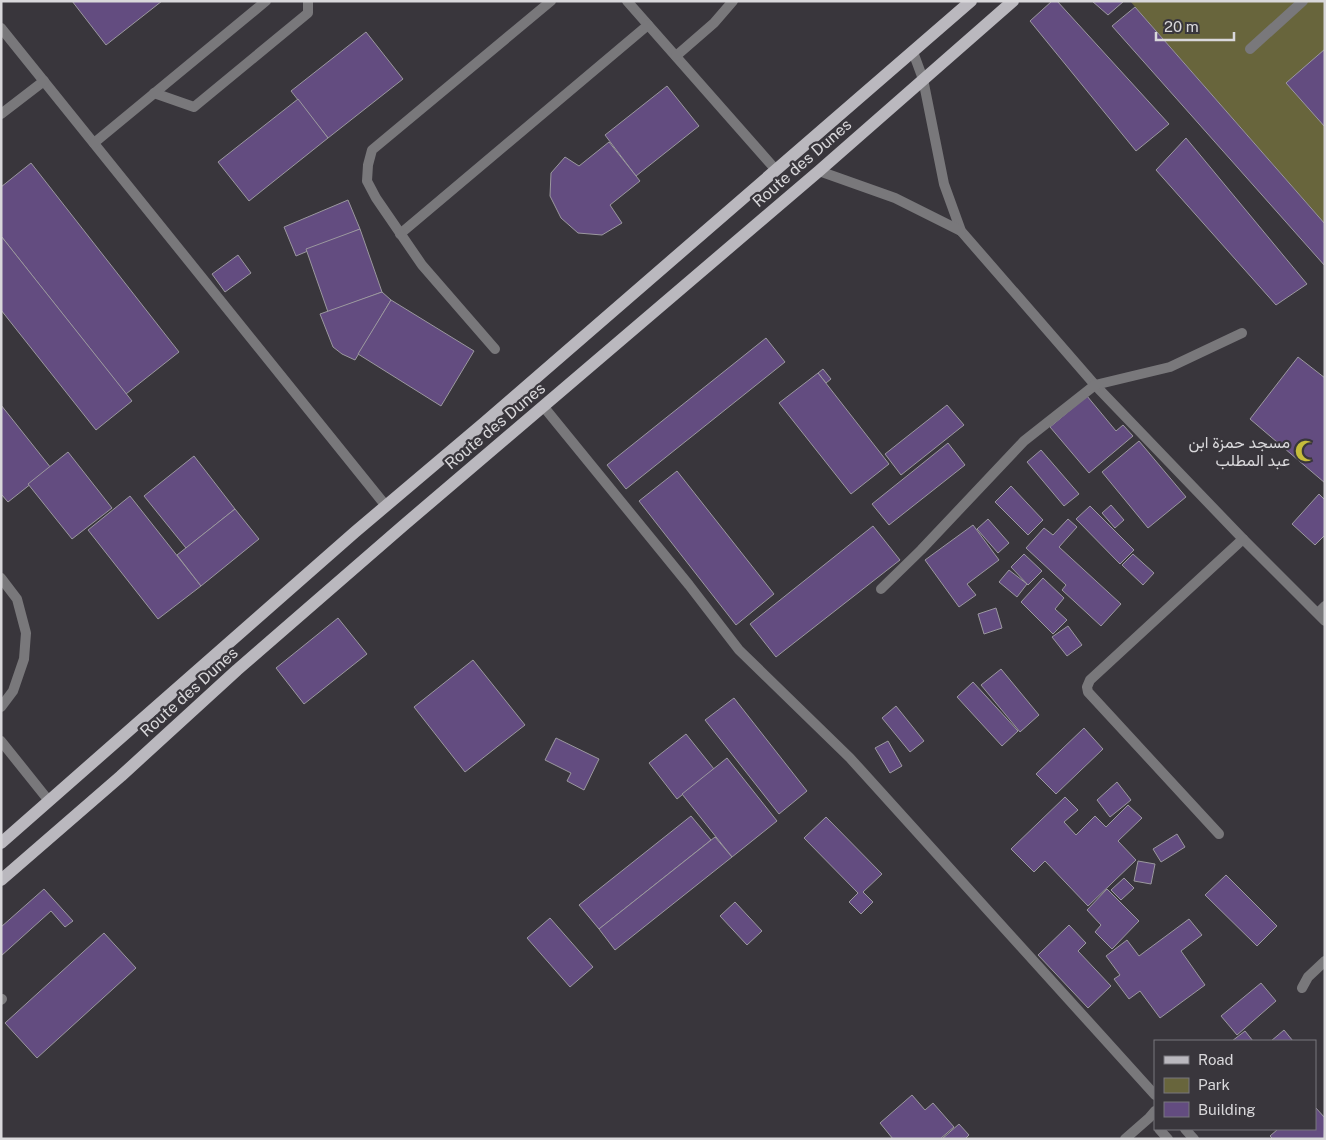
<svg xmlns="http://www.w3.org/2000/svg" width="1326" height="1140" font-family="'Public Sans',Vazirmatn,sans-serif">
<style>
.green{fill:#68653c}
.building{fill:#634c80;stroke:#9b989f}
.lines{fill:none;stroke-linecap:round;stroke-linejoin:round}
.lane{stroke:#79787b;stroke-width:10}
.street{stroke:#79787b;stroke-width:10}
.primary{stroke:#bab8be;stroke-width:12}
.labels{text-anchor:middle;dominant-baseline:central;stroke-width:4.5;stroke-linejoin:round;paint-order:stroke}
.street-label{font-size:16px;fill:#d9d8db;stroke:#39363c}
.poi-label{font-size:16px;fill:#d9d8db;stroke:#39363c;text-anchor:end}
</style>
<rect width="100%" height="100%" fill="#39363c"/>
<path class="green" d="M1130 1H1325V224Z"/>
<g class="building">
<path d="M72 1H162L106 45Z"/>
<path d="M1052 1H1057L1169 124 1136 151 1030 21Z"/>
<path d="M1092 1H1124L1108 15Z"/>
<path d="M1135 7 1325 224V266L1112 26Z"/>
<path d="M366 32 403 79 328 138 291 91Z"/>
<path d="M1325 49V127L1286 83Z"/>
<path d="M667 86 699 126 636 176 605 135Z"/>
<path d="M298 99 328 138 249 201 218 162Z"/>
<path d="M1186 138 1307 284 1276 305 1156 170Z"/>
<path d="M609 142 640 181 610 205 622 223 602 235 578 233 561 218 550 196 551 173 565 157 579 166Z"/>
<path d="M31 163 179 352 126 394 1 236V187Z"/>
<path d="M348 200 360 229 296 256 284 227Z"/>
<path d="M360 229 382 292 328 312 306 249Z"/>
<path d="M1 236 132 401 96 430 1 310Z"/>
<path d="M238 255 251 273 225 292 212 274Z"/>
<path d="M382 292 391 300 355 360 342 354 333 347 320 314Z"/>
<path d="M391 300 474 351 441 406 358 354Z"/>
<path d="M766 338 785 362 626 489 607 465Z"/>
<path d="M1298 357 1325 378V483L1250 419Z"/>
<path d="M823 369 831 379 826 383 818 373Z"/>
<path d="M818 373 889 464 851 494 779 403Z"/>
<path d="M1087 396 1116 431 1123 425 1133 436 1089 473 1050 427Z"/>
<path d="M1 405 51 468 8 502 1 494Z"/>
<path d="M947 405 964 425 901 475 885 454Z"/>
<path d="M1139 441 1186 497 1148 528 1102 472Z"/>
<path d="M948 443 965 465 889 525 872 504Z"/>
<path d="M1041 450 1079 494 1064 506 1027 462Z"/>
<path d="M68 452 112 508 72 539 28 484Z"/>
<path d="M194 456 235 509 186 548 144 496Z"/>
<path d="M677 471 774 594 736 625 639 501Z"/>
<path d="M1011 486 1043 520 1028 535 995 502Z"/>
<path d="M1319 494 1325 500V535L1315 545 1292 524Z"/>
<path d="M130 496 201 586 158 619 88 530Z"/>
<path d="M1111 505 1124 520 1115 528 1102 513Z"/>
<path d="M1090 506 1134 550 1120 564 1076 519Z"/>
<path d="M235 509 259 539 201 586 177 555Z"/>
<path d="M988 519 1009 543 998 553 977 529Z"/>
<path d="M1068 519 1077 527 1059 547 1121 604 1101 626 1062 590 1066 585 1026 548 1044 528 1053 535Z"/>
<path d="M973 525 999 560 967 584 976 595 959 607 925 560Z"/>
<path d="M873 526 900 560 776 657 750 624Z"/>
<path d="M1024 554 1042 571 1028 585 1011 567Z"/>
<path d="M1133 554 1154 573 1143 585 1122 565Z"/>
<path d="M1009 570 1027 584 1017 597 999 582Z"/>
<path d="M1043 578 1064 598 1055 609 1067 620 1053 634 1021 602Z"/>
<path d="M996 608 1002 628 984 634 978 614Z"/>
<path d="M338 618 367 654 304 704 276 668Z"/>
<path d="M1068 626 1082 645 1067 656 1052 637Z"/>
<path d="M473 660 525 725 465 772 414 707Z"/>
<path d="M1001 669 1039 715 1020 732 981 685Z"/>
<path d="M973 682 1018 731 1002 746 957 697Z"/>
<path d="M734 698 807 791 779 814 705 720Z"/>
<path d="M896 706 924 741 910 752 882 718Z"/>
<path d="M1084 728 1103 749 1056 794 1036 774Z"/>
<path d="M686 734 714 769 677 799 649 763Z"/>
<path d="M556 738 599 759 584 790 567 781 571 773 545 760Z"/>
<path d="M888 741 902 766 890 773 875 748Z"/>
<path d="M727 758 777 821 732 857 682 794Z"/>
<path d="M1117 782 1131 800 1110 817 1097 800Z"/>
<path d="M1065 797 1078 810 1064 822 1076 835 1095 816 1106 827 1128 805 1142 818 1118 841 1136 860 1088 906 1045 861 1034 872 1011 849Z"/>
<path d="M691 816 711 840 599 929 579 905Z"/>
<path d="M826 817 882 874 863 892 873 902 861 914 849 902 858 893 804 838Z"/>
<path d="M1177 834 1185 847 1161 862 1153 849Z"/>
<path d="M715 837 732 857 615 950 599 929Z"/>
<path d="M1138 861 1155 864 1151 884 1134 881Z"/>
<path d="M1226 875 1277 926 1257 946 1205 895Z"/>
<path d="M1124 878 1134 888 1121 900 1111 890Z"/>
<path d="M44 889 73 921 65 927 51 911 1 956V927Z"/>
<path d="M1107 889 1139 921 1112 949 1095 932 1101 925 1087 910Z"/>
<path d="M735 902 762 931 747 945 720 916Z"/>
<path d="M550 918 593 967 570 987 527 938Z"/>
<path d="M1189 919 1202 935 1181 951 1205 985 1160 1018 1140 991 1129 999 1114 979 1120 975 1106 956 1127 940 1139 956Z"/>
<path d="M1069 925 1086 943 1078 951 1111 986 1088 1008 1038 955Z"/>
<path d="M104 933 136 968 37 1058 5 1023Z"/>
<path d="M1261 983 1276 1001 1237 1035 1221 1016Z"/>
<path d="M1284 1030 1293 1041H1271Z"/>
<path d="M1245 1031 1253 1041H1232Z"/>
<path d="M912 1095 925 1110 933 1103 954 1127 940 1139H893L880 1123Z"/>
<path d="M1316 1108 1325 1118 1324 1139H1273L1270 1136 1278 1129H1315V1110Z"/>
<path d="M959 1124 969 1135 965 1139H942Z"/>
</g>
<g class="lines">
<g class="lane">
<path d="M627 1 776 170"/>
<path d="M1 28 386 506"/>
<path d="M1250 49 1303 1"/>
<path d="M1 114 44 81"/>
<path d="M94 143 266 1"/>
<path d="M400 234 648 25"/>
<path d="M495 349 422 265 376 198 367 181 368 165 372 150 551 1"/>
<path d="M1 578 17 599 26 633 24 659 13 691 1 707"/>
<path d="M1 741 49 801"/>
<path d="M1159 1129 1168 1139"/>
</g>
<g class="street">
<path d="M913 52 923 79 944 184 961 231 1095 385 1243 539 1325 621"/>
<path d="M676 56 714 23 733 1"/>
<path d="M154 93 194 107 308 13V1"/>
<path d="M819 171 895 198 961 231"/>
<path d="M543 406 689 585 739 650 850 758 1155 1095"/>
<path d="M881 589 921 550 1024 441 1095 385 1170 367 1242 333"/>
<path d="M1318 613 1325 606"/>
<path d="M1219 834 1088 692 1087 687 1090 680 1243 539"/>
<path d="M1302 988 1308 977 1325 961"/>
<path d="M1 1000 2 999"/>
<path d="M1185 1129 1194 1139"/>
<path d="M1125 1139 1149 1118 1155 1111"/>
</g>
<g class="primary">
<path d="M1 843 355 532 485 422 971 1"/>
<path d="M1 880 121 776 237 670 404 525 819 171 1013 1"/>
</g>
</g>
<defs>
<g id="mosque-bare" transform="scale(1.725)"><path d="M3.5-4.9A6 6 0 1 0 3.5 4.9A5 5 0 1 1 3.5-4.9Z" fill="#c6bc3c" stroke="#39363c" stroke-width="2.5" paint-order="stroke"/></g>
</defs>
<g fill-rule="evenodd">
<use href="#mosque-bare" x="1306" y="451"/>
</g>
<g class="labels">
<g class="street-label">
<text transform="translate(802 163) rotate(-41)">Route des Dunes</text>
<text transform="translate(495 426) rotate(-40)">Route des Dunes</text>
<text transform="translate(189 692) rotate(-42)">Route des Dunes</text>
</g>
<g class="poi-label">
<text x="1290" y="442">مسجد حمزة ابن<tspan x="1290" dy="18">عبد المطلب</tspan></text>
</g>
</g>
<rect width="1326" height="1140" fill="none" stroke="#d9d8db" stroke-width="5"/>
<rect x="1154" y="1040" width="162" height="90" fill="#39363c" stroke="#79777c"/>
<rect x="1164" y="1056" width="25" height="8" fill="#bab8be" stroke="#79777c"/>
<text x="1198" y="1065" font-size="15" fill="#d9d8db">Road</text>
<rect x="1164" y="1078" width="25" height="15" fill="#68653c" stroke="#79777c"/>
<text x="1198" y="1090" font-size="15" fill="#d9d8db">Park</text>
<rect x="1164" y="1102" width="25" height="15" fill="#634c80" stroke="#79777c"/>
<text x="1198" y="1115" font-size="15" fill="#d9d8db">Building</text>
<path d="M1156 32v8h78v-8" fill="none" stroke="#d9d8db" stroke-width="2.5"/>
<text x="1164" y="32" font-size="15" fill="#d9d8db" stroke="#39363c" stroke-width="4" paint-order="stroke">20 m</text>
</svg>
